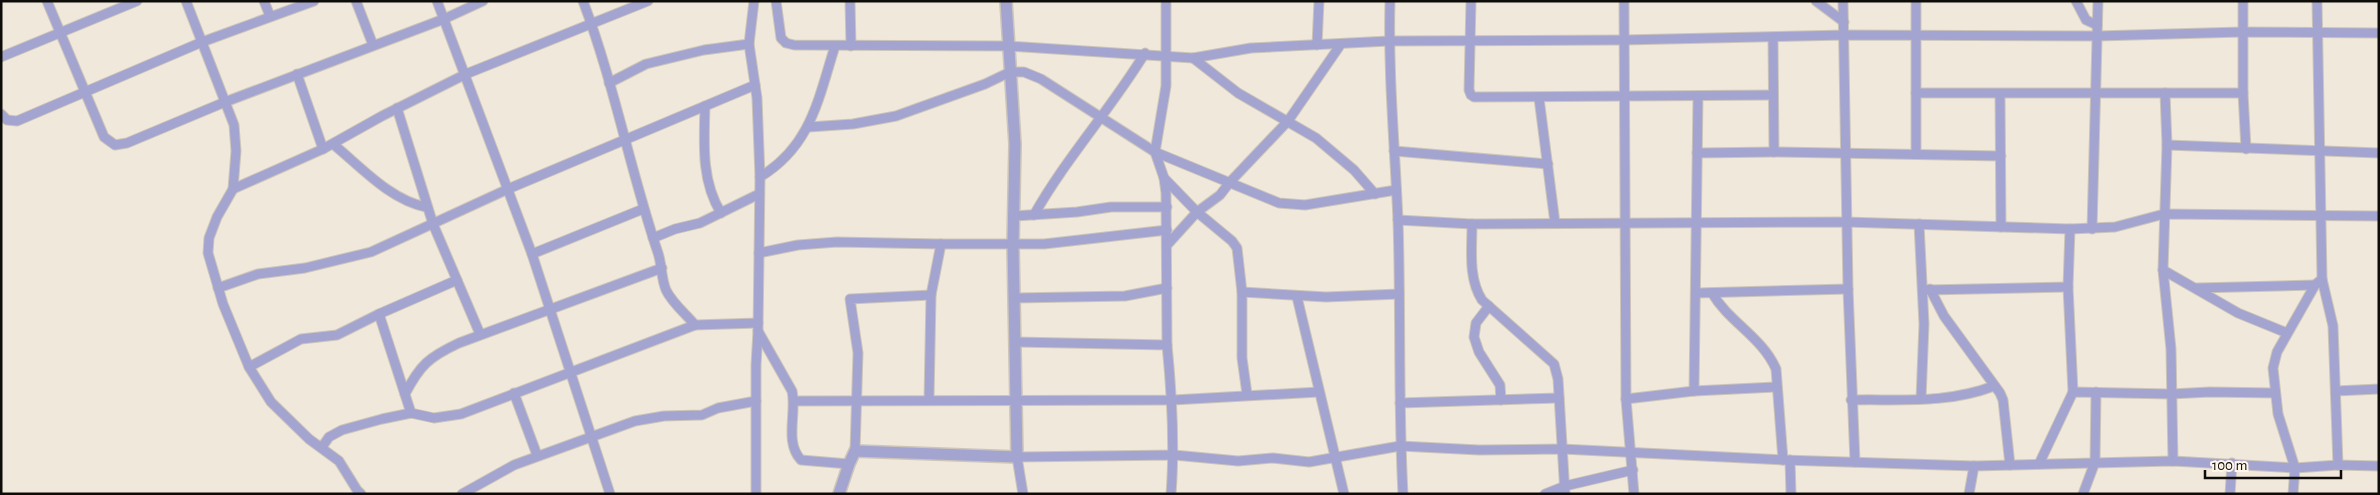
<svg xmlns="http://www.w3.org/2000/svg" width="2380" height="495" font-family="'Alegreya Sans',sans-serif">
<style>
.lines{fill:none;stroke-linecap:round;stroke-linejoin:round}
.minor-casing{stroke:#cdc5ba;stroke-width:11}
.tertiary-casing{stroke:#cdc5ba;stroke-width:14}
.minor{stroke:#a3a4cf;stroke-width:9}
.tertiary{stroke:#a3a4cf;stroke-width:11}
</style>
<rect width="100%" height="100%" fill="#f1e8dc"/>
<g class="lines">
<g class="minor-casing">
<g id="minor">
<path d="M47 1 104 137 115 145 127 143 225 102 444 19 483 1"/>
<path d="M186 1 234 125 236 151 233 189 217 217 209 238 208 253 223 304 249 367 271 402 309 439 339 461 357 490 361 494"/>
<path d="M264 1 270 16"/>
<path d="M356 1 373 45"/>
<path d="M437 1 532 254 610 494"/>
<path d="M583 1C614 83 630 170 658 253 662 265 661 278 666 290 672 303 686 314 695 325"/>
<path d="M754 1 749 44 757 98 760 177 758 331 756 365V494"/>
<path d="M776 1 781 38 786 43 794 45 1008 46 1193 58 1251 48 1389 41 1623 40 1845 35 2097 36 2242 32 2379 33"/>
<path d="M850 1 851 46"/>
<path d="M1166 1V86L1155 152 1164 178 1166 193 1167 345"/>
<path d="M1390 1C1388 75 1395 148 1398 221 1401 312 1398 403 1403 494"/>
<path d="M1471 1 1469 90 1471 95 1474 97 1773 95"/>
<path d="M1624 1 1626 399 1634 494"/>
<path d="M1816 1 1844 22"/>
<path d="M1843 1 1848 289 1855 462"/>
<path d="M2076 1 2086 20 2097 25"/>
<path d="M2243 1V93L2246 149"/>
<path d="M1773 37 1774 152"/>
<path d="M1317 45 1319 1"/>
<path d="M1 57 137 1"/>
<path d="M1193 58 1238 93 1316 138 1354 170 1375 194"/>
<path d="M297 74 323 149"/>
<path d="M609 83 646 64 704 50 749 44"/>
<path d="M1916 93H2243"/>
<path d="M2165 93 2167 145 2163 270 2171 349 2173 461"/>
<path d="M2000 94 2001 227"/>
<path d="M1539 98 1555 223"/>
<path d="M705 106C704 143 701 181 721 213"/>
<path d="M397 108 433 224 480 334"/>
<path d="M1 114 7 120 17 121 202 42 314 1"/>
<path d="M809 127 853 124 896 116 985 84 1010 72H1024L1041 79 1155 152 1279 203 1305 205 1396 190"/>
<path d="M333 144C361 167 390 200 426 207"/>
<path d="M2167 145 2379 153"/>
<path d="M1394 151 1548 164"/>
<path d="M1697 153 1774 152 2001 156"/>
<path d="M1916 154V1"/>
<path d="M760 177C811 146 818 100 835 46"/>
<path d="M1164 178 1197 212 1232 241 1237 248 1242 292V358L1247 394"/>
<path d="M233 189 323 149 382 116 466 74 648 1"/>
<path d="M1034 215C1066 158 1111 109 1145 53"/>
<path d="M1014 216 1077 212 1111 207H1167"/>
<path d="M1398 220 1472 224 1846 222 2070 229 2115 227 2164 214 2379 216"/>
<path d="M1472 224C1472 250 1468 278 1482 300L1554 364 1558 379 1565 494"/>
<path d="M1919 224 1924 324 1921 399"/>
<path d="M2070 229 2068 287 2073 392"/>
<path d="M2092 229 2098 1"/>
<path d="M653 238 675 229 700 223 759 194"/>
<path d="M1167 245 1197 212 1220 195 1230 182 1288 121 1341 44"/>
<path d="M759 253 798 245 837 242 941 244"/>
<path d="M532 254 643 209"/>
<path d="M2163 270 2238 313 2287 333"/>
<path d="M2322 279 2333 326 2338 465"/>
<path d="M218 288 258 274 305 268 371 252 508 189 755 85"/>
<path d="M2197 288 2315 285"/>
<path d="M1930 289 1944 316 2000 393 2003 400 2010 465"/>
<path d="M1926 290 2068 287"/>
<path d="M1242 292 1326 297 1399 294"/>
<path d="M1697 293 1848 289"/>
<path d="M1712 293C1729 322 1762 337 1776 369L1783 460"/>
<path d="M1297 297 1344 494"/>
<path d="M1014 298 1125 296 1167 288"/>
<path d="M1489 306 1476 323 1474 337 1479 352 1500 385 1501 400"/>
<path d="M379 314 411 413"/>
<path d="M758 331 792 391C797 413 784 442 801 460L849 464"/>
<path d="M1015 342 1167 345C1172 395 1175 443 1171 494"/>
<path d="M249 367 301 339 337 335 379 314 457 280"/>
<path d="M1694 391 1698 96"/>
<path d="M2336 391 2379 389"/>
<path d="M514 393 537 455"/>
<path d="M405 394C420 365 429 357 459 343L662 268"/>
<path d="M1626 399 1694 391 1776 387"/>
<path d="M929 400 931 295 941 244H1044L1167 230"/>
<path d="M1851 400C1901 399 1947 404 1994 386"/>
<path d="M794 401 1173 400 1319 392"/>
<path d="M1400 403 1559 398"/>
<path d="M322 447 329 437 342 430 382 419 411 413 434 418 461 414 695 325 758 323"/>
<path d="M855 451 858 353 850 299 931 295"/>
<path d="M1790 460 1791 494"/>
<path d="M2039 464 2073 392 2171 394 2210 392 2275 393"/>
<path d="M462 494 514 465 635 421 664 416 702 415 718 408 756 401"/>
<path d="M1023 494 1017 457 1174 455 1238 461 1273 458 1309 462 1400 446 1479 450 1562 449 1783 460 1974 466 2173 461 2295 468 2338 465 2379 466"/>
<path d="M1545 494 1565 486 1633 470"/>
<path d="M1969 494 1974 466"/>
<path d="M2083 494 2095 462 2096 392"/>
<path d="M2230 494 2232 463"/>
<path d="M2293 494 2295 468 2278 414 2273 368 2277 352 2315 285 2322 279 2317 1"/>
</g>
</g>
<g class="tertiary-casing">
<path id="tertiary" d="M839 494 849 464 855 451 1017 457 1013 245 1015 144 1006 1"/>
</g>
<use href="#minor" class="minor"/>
<use href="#tertiary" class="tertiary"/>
</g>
<rect width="2380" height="495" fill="none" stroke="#0e0c08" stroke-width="5"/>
<path d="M2205 470v8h136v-8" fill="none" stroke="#0e0c08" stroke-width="2.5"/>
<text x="2212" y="470" font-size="15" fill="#0e0c08" stroke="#fef6e9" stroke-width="4" paint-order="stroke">100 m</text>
</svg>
